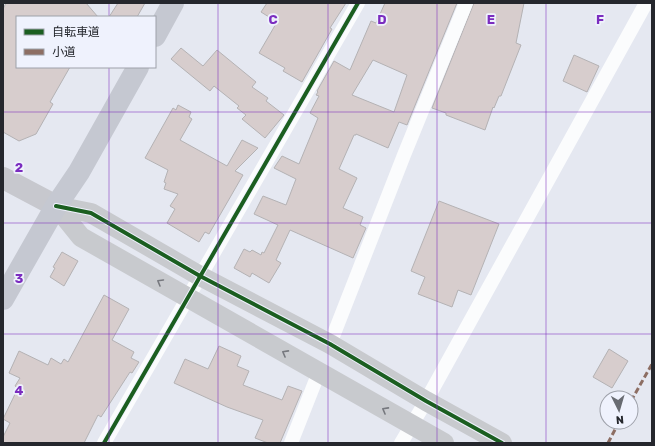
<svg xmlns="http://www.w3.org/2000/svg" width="655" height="446" font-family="Rubik,'Noto Sans JP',sans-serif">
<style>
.building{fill:#d7cdcd;stroke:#b4b2b4;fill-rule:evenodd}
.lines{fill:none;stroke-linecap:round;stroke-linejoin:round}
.street{stroke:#fbfcfd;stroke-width:14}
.secondary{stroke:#c8cace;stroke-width:20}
.primary{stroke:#c7c8ce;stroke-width:22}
.highway{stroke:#c5c8d1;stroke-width:22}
.quiet{stroke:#8d6e63;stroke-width:3;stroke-dasharray:6 3;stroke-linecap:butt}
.cycleway-casing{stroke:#eff2fd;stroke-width:6}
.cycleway{stroke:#1b5e20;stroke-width:4}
.oneway{stroke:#76787e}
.grid{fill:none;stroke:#7b2cbf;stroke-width:1;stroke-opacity:0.55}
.grid-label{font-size:13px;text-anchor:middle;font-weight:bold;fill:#7b2cbf;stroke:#eff2fd;stroke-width:3.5;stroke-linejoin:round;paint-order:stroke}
</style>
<rect width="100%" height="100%" fill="#e5e8f1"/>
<g class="building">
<path d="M6 3H86L98 17H17V67H70L50 102 53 104 36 134 19 141 3 132V9Z"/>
<path d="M118 3H145L137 17H109Z"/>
<path d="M267 3H346L330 28 332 29 302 82 283 71 285 68 259 53 277 22 261 12Z"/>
<path d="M385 3H457L407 125 399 122 388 148 356 134V135H354L339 169 357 178 343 208 363 217 360 225 366 228 353 258 290 230 276 260 281 263 269 283 252 273 250 277 234 268 244 249 250 252 252 250 261 255 262 252 264 253 278 225 254 214 263 196 286 205 296 179 274 168 282 156 299 164 318 118 310 113 319 96 316 95 318 92 317 91 334 61 350 70 371 21 376 23ZM373 60 407 75 394 112 352 95Z"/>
<path d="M474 3H524L516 43 521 45 501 96H499L494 108 493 107 485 130 446 115V113L432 108Z"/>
<path d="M181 48 203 66 217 50 256 82 252 87 268 98 266 101 284 115 265 138 242 119 246 115 237 108 239 106 214 86 210 91 171 59Z"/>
<path d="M574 55 599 66 587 92 563 81Z"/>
<path d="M178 105 191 112 189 117 192 119 180 140 227 166 242 140 258 148 235 171 243 175 209 234 205 232 199 242 167 223 175 209 170 206 178 194 164 189 166 183 164 182 168 170 145 158 173 108 176 110Z"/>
<path d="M439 201 499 224 471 295 458 290 452 307 418 294 425 277 411 271Z"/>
<path d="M62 252 78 261 64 286 50 277 55 268 53 267Z"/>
<path d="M104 295 129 309 112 340 134 352 131 358 139 362 132 373 130 372 101 417 98 415 84 443H3V437L10 423 3 419 18 388 15 386 20 378 9 373 19 351 48 365 51 358 61 364 64 359 68 362Z"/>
<path d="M219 346 241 356 237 366 249 371 243 385 282 400 288 386 302 391 280 443H268L255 438 263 420 227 407 174 383 185 359 208 369Z"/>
<path d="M609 349 628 361 612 388 593 377Z"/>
</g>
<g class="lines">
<g class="street">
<path d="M330 344 404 155 466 3"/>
<path d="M104 443 358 3"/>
<path d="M291 443 319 372"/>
<path d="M401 443 426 401 646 3"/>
</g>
<g class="secondary">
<path d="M56 206 91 213 200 276 330 344 426 401 502 443"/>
<path d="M56 206 81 237 444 443"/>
</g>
<path class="primary" d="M3 178 56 206"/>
<g class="highway">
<path d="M155 36 173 3"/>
<path d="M3 299 56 206 79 172 138 67"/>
</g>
<g class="quiet">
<path d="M631 401 652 364"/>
<path d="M608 443 619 422"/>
</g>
<g class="cycleway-casing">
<g id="cycleway">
<path d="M56 206 91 213 200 276 330 344 426 401 502 443"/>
<path d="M104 443 358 3"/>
</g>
</g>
<use href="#cycleway" class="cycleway"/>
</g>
<defs><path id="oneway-chevron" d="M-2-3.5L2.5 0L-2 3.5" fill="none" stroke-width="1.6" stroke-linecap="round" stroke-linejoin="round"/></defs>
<g class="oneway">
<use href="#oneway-chevron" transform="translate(160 282) rotate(-150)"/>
<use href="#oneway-chevron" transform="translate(285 353) rotate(-151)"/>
<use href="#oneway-chevron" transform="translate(385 410) rotate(-151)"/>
</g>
<path class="grid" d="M109 3V17M218 3V443M328 3V443M437 3V443M546 3V443M109 67V443M3 112H652M3 223H652M3 334H652"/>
<g class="grid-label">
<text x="273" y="24">C</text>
<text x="382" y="24">D</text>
<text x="491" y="24">E</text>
<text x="600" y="24">F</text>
<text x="19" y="172">2</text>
<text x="19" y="283">3</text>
<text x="19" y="395">4</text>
</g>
<rect width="655" height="446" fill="none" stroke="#25272d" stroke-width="8"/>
<rect x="16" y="16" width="140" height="52" fill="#eff2fd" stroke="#9ea1aa"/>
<rect x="24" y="29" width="20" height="6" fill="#1b5e20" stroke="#9ea1aa"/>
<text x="52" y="36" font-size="12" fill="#25272d">自転車道</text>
<rect x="24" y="49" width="20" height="6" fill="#8d6e63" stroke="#9ea1aa"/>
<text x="52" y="56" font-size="12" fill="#25272d">小道</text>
<g transform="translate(619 410) rotate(175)"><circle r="19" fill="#eff2fd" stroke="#9ea1aa"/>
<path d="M0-3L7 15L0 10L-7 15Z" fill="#686b72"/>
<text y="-6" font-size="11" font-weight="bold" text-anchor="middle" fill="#25272d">N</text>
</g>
</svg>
